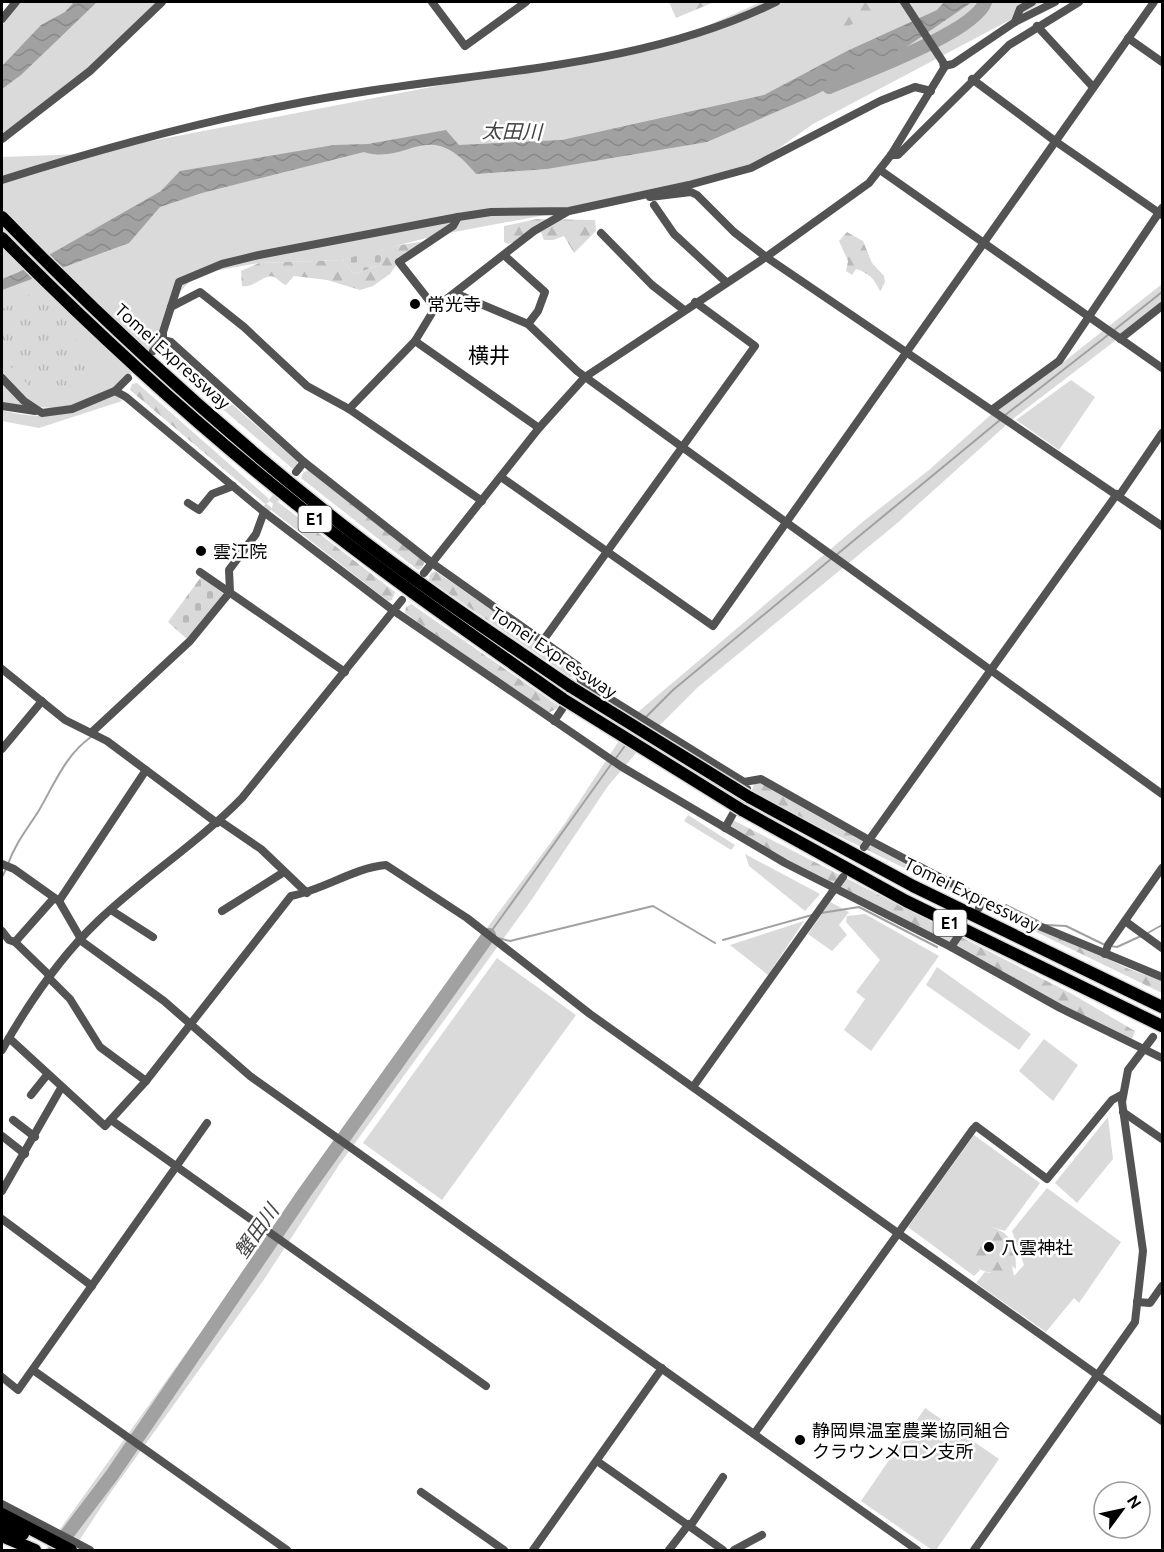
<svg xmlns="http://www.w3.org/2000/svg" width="1164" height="1552" font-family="Ubuntu,'Noto Sans JP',sans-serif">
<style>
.green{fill:#dadada}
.forest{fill:url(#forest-firs)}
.cemetery{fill:url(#cemetery-stones)}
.park{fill:url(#park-tufts)}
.water{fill:url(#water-waves)}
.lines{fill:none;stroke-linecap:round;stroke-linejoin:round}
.stream{stroke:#a1a1a1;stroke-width:2}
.river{stroke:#a1a1a1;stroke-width:14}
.minor-tunnel{stroke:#d9d9d9;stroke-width:8;stroke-dasharray:8 4;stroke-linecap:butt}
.highway-casing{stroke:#dbdbdb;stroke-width:15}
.minor{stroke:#535353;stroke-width:8}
.highway{stroke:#000;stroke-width:12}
.highway-bridge-casing{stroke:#dbdbdb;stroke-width:15;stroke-linecap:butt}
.highway-bridge{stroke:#000;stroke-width:12}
.poi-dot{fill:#000;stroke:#fff;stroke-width:2}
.labels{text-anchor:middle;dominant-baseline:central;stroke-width:5;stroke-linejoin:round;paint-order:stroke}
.shield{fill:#fff;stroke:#4c4c4c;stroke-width:1.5}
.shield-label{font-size:16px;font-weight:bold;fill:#000}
.poi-label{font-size:18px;fill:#000;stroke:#fff;text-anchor:start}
.street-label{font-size:18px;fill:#000;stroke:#fff}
.water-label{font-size:20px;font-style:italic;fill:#424242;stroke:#fff}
.quarter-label{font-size:21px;fill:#000;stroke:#fff}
</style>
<defs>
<pattern id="forest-firs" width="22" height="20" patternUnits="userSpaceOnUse" patternTransform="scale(1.5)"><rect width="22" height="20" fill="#dadada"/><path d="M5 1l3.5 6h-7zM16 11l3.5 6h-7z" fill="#b9b9b9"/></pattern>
<pattern id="cemetery-stones" width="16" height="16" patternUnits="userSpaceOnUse" patternTransform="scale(1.5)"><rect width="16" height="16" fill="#dadada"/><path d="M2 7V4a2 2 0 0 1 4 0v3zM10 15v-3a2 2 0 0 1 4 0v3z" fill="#b9b9b9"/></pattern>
<pattern id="park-tufts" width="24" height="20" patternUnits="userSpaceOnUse" patternTransform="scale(1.5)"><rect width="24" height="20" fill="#dadada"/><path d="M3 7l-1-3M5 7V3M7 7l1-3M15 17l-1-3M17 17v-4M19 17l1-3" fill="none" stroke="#b9b9b9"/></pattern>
<pattern id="water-waves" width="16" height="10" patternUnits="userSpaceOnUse" patternTransform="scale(1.5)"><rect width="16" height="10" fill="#a1a1a1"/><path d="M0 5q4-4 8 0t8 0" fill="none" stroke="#898989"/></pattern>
</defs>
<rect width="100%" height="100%" fill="#fff"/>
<g class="green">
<path d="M16 2H159L64 92 2 139V19Z"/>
<path d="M761 2H1044L813 124 751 168 594 206 438 235 342 260 259 263 197 274 174 298 163 340 118 388 72 409 2 405V157L84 154 675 40Z"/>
<path d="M1162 284V305L1014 418 895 525 698 687 659 726 608 786 530 902 339 1165 263 1281 111 1492 73 1550H45L282 1219 478 940 563 826 638 712 865 520 929 470 995 411 1061 364Z"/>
<path d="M1071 380 1095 397 1059 450 1016 420Z"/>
<path d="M113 392 122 401 39 428 2 421V410C42 422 79 415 113 392Z"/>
<path d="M688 815 735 845 731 850 684 821Z"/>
<path d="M745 854 820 894 805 911 749 866Z"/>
<path d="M830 902 849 912 839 925 847 935 832 951 808 934Z"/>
<path d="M865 914 939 956 871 1051 844 1030 865 999 856 992 880 960 846 922 847 916Z"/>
<path d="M804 921 768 975 730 945Z"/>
<path d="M497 958 576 1015 442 1200 363 1143Z"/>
<path d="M937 967 1031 1034 1019 1050 926 985Z"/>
<path d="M1044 1039 1078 1065 1053 1101 1019 1071Z"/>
<path d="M1108 1117 1113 1159 1077 1203 1055 1183Z"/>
<path d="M974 1135 1040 1183 1005 1231 991 1227 972 1260 980 1270 974 1276 908 1227Z"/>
<path d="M1047 1188 1121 1242 1079 1303 1074 1298 1046 1332 976 1283 985 1272 990 1273 1012 1266 1014 1276 1024 1265 1012 1231Z"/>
<path d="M925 1408 999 1459 936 1550H932L861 1501Z"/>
</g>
<g class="forest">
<path d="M669 2H714L676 18Z"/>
<path d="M849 2H892L836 33 828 29 829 19Z"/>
<path d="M537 219 595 220 596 231 574 253 564 236 553 240H544L541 232 508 244 504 242V226Z"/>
<path d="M847 232 863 241 872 263 884 276 885 282 880 291C874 279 869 273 856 269L852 275 846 271 848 261 839 241Z"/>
<path d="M431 240 405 253 390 274 373 286 360 290 327 280 294 276 286 285C280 283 279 279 274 277 265 273 255 288 242 286L241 271 259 263 342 260 354 274 380 265 383 248Z"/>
<path d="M165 346 297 461V466L293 469 158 354 160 348Z"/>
<path d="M137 383 268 498 269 502 265 504 130 390 132 384Z"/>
<path d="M308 470 425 561 422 568 418 570 301 478 303 473Z"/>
<path d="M278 502 395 592 392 600 388 601 271 510 273 504Z"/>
<path d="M435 571 575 667 574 676 570 677 429 580 430 574Z"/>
<path d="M411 604 560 707 548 713 531 702 405 613 406 607Z"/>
<path d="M761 779 972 894 1129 969 1162 981V993L760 798 752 790 754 784Z"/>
<path d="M733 820 1072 994 1135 1031 1132 1039 1049 999 725 828Z"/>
<path d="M991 1227C1013 1233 1016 1249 1016 1269L1012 1266 1002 1274C989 1273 979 1272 972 1262L973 1248 980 1231Z"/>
</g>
<g class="cemetery">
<path d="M383 248 380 265 354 274 342 260Z"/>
<path d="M201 577 224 594 187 639 168 622Z"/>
</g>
<path class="park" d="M37 291 71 320 68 331 94 361 62 390 38 395 2 358V309Z"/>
<g class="water">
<path d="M74 2H97L21 75 2 89V66L41 25 65 12Z"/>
<path d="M944 2H972L902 50 815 95 707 142 547 169 476 174C428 115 409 166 364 152L202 193 160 207 129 243 2 290V279L19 272 161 191 180 171 334 145 368 144 446 130 459 145 562 140 764 95 847 51 937 10Z"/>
</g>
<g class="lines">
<g class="stream">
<path d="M1113 331 1162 292"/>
<path d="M1004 416 1108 335"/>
<path d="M835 556 1000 420"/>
<path d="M646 717 673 690 831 559"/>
<path d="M616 758 627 743"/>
<path d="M8 864C15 844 27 829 38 812 54 785 65 755 91 737"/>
<path d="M2 877 6 869"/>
<path d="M1006 905 1038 921"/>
<path d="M821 913 859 907 937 947"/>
<path d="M1046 925 1066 926 1105 945"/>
<path d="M490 933 612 763"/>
<path d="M1146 934 1162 925"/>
<path d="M498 938 510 941 653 906 715 943"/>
<path d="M723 940 812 915"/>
<path d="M1110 946 1117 947 1141 936"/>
</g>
<g class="river">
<path d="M829 87C861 73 975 32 985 2"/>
<path d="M55 1550 112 1475 305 1192 489 935"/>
</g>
<path class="minor-tunnel" d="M264 512 292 478"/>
<g class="highway-casing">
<g id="highway">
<path d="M2 217C109 327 224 432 345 527 418 584 495 635 571 687"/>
<path d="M2 238C94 331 192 421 295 503 381 572 472 635 563 699"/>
<path d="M749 797 913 886 1162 1007"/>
<path d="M742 810 906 901 1162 1026"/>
<path d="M2 1514 71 1550"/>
<path d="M2 1524 23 1534"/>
<path d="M2 1536 35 1550"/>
</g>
</g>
<g class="minor">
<path d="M432 2 465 46 526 2"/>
<path d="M2 19 16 2"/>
<path d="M1015 22 1020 9 1032 2"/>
<path d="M1037 26 1093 87"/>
<path d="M1128 38 1162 62"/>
<path d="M944 66 953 64 1015 22 1055 2"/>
<path d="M972 79 1055 141 1162 215"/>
<path d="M2 139 90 71 162 2"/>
<path d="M891 155H898L1009 45 1079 2"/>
<path d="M880 170 1162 368"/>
<path d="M2 180C116 144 230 113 349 94 493 70 643 67 776 2"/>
<path d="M650 197 691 192 697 195 734 232 766 257 1162 526"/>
<path d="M654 205 674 234 726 282"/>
<path d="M601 233 652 285 684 310"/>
<path d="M505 256 545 292 538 311 528 324"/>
<path d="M457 294 528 324 577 371 1162 794"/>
<path d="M171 307 200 292 244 327 307 386 349 409"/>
<path d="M435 308 399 262 453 226 458 217"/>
<path d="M1120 339 1162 306"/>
<path d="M163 340 171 342 304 462 432 563 578 666 581 681 744 782 761 779 869 840 1008 913 1162 977"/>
<path d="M415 341 539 428"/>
<path d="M153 351 163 340V332L179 282 222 264 259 255 458 217 491 212 569 211 689 185 751 168 880 101 915 87 931 91"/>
<path d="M2 378 24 401 42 413 72 409 115 391 126 397 264 512 394 611 622 767 785 863 951 947 1060 1008 1162 1058"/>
<path d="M115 391 128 378"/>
<path d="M2 406 35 411"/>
<path d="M993 409 1059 361 1162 208"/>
<path d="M296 472 304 462"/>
<path d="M501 477 713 626 1154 2"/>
<path d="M1119 496 1162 433"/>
<path d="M482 501 349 409 415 341 435 308 534 231 567 212"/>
<path d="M188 503 199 510 212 494 233 486"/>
<path d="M200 572 345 672"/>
<path d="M424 573 539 428 585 377 766 257 869 183 891 155 944 68 943 62 904 2"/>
<path d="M542 642 755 346 695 302"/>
<path d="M2 669 65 720 107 741 217 823"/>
<path d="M554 721 577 687"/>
<path d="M92 732 190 641 230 592 229 570 256 534 264 512"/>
<path d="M2 749 42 701"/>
<path d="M220 821 261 849 307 893"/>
<path d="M725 828 747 789"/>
<path d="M864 847 1117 494"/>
<path d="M2 864 14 869 59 901 81 939"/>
<path d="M59 901 146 770"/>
<path d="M979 908 983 900"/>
<path d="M111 910 153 937"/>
<path d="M222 911 284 872"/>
<path d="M1125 921 1162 948"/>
<path d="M2 931 9 940 15 942 54 898"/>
<path d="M80 940 164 1001 250 1076 917 1550"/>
<path d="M15 942 50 976"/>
<path d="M951 947 959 935"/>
<path d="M1105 954 1108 945 1162 868"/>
<path d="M49 978 70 999 100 1047 146 1081"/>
<path d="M9 1038 105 1126 146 1081 291 896C324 890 353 868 386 865L467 918 590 1014 1162 1421"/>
<path d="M2 1050C28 1004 60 957 98 921 144 877 198 843 242 798L402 600"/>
<path d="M693 1087 843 877"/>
<path d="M31 1095 47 1075"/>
<path d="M1123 1112 1162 1139"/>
<path d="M13 1120 35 1137"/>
<path d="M111 1120 486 1386"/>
<path d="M976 1126 1047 1179 1112 1100 1123 1094"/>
<path d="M2 1136 25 1154"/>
<path d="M2 1191 61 1088"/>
<path d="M2 1219 92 1286"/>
<path d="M1137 1302 1150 1303 1162 1286"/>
<path d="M33 1370 287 1550"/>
<path d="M2 1377 18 1390 207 1123"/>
<path d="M754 1434 973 1129"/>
<path d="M597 1461 723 1550"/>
<path d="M421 1492 504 1550"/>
<path d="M2 1504 90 1550"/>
<path d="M691 1525 723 1477"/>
<path d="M533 1550 662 1368"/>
<path d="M669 1550 689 1524"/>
<path d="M734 1550 762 1535"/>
<path d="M974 1550 1135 1322 1143 1251 1122 1102 1128 1070 1153 1037"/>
</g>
<use href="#highway" class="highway"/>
<g class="highway-bridge-casing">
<g id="highway-bridge">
<path d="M571 687 749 797"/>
<path d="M563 699 742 810"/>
</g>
</g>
<use href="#highway-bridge" class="highway-bridge"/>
</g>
<g class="poi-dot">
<circle cx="415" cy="304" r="6"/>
<circle cx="201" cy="551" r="6"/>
<circle cx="989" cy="1247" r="6"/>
<circle cx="800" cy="1440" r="6"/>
</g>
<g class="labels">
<g class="shield">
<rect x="298.5" y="506" width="33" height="26" rx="4.5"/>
<rect x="933.5" y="910" width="33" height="26" rx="4.5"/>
</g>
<g class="shield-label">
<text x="315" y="519">E1</text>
<text x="950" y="923">E1</text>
</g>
<g class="poi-label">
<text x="427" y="304">常光寺</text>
<text x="213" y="551">雲江院</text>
<text x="1001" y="1247">八雲神社</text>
<text x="812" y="1430">静岡県温室農業協同組合<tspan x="812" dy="21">クラウンメロン支所</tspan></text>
</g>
<g class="street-label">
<text transform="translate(173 356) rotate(42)">Tomei Expressway</text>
<text transform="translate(554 652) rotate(34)">Tomei Expressway</text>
<text transform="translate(972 894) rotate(26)">Tomei Expressway</text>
</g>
<g class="water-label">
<text transform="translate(512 131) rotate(1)">太田川</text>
<text transform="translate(256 1231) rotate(-55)">蟹田川</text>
</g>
<g class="quarter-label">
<text x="489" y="355">横井</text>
</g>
</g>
<rect width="1164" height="1552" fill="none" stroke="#000000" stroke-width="6"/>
<g transform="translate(1122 1510) rotate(57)"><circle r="28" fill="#ffffff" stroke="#999999" stroke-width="1.5"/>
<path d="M0-4.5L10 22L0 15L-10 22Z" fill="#000000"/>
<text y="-9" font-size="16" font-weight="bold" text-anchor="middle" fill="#000000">N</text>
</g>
</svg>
